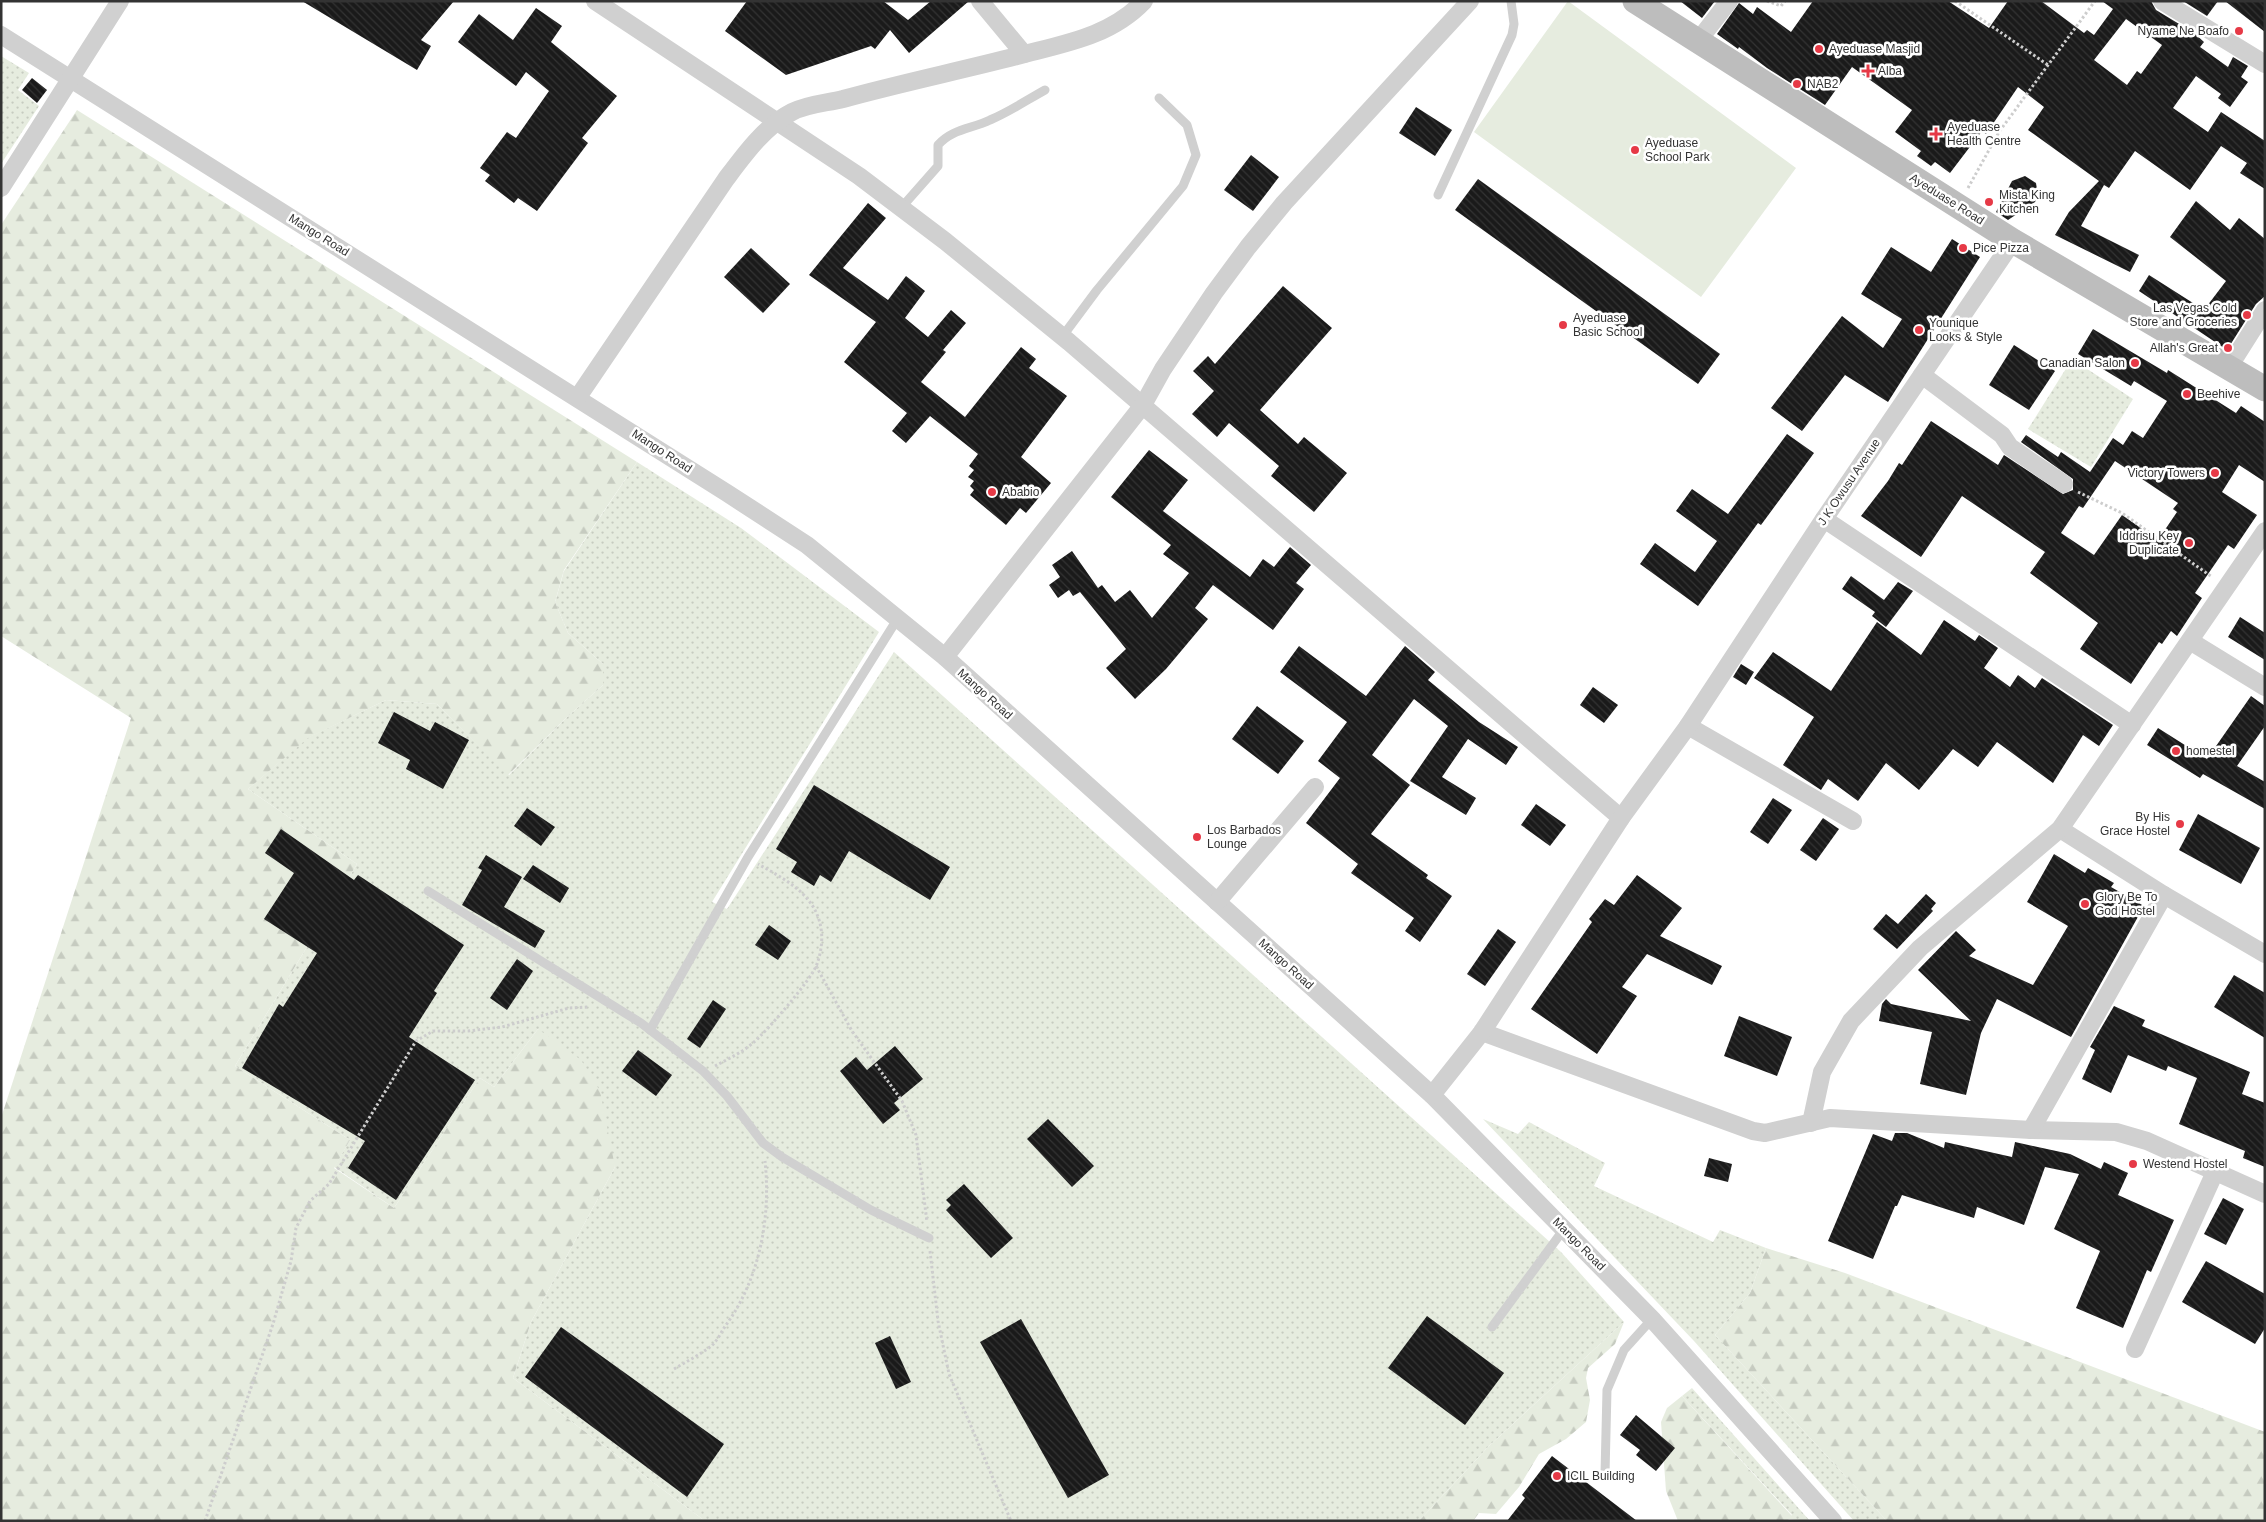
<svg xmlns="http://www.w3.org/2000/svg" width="2266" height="1522" font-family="Helvetica,sans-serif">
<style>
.grass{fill:url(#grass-dots)}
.forest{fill:url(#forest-firs)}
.garden{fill:#e6ecdf}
.building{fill:url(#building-back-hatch);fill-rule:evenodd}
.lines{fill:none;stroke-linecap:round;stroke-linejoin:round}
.path{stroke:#cdcdcd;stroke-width:3;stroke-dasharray:2.5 2.5;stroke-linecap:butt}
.lane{stroke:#d0d0d0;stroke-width:9}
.street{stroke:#d0d0d0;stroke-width:18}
.secondary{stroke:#bdbdbd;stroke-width:25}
.poi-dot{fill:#e63946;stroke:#fff;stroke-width:2}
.labels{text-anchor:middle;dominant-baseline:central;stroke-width:5;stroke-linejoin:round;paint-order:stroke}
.poi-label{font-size:12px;fill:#333;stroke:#fff;text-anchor:start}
.street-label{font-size:12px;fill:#333;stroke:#fff}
</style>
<defs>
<pattern id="grass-dots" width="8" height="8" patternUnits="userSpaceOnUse" patternTransform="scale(1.25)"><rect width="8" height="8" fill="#e6ecdf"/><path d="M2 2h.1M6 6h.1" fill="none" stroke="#c6cbc0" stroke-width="1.8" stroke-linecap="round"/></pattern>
<pattern id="forest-firs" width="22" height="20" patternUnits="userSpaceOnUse" patternTransform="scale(1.25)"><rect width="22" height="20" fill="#e6ecdf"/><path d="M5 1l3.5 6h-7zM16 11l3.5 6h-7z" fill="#c6cbc0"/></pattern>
<pattern id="building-back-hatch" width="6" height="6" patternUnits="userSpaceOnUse" patternTransform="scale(1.25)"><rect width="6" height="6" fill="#1a1a1a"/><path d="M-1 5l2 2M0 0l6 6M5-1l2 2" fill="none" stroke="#333"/></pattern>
</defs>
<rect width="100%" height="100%" fill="#fff"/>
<g class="grass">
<path d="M1 56 29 73 18 90 39 106 1 164Z"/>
<path d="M2072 359 2133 399 2091 467 2028 429Z"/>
<path d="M637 462 741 528 879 632 712 902 727 909 894 652 1561 1252 1624 1322 1489 1446 1419 1521H705L513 1378 531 1322 615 1167 538 1029 494 1087 480 1078 394 1208 334 1167 350 1140 235 1066 357 864 248 789 307 738 386 700 437 704 509 775 566 718 603 685V664L568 633 555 602 564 571Z"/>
<path d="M1483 1119 1518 1134 1529 1122 1605 1163 1594 1186 1713 1242 1720 1230 1766 1248 1750 1293 1715 1335 1887 1521H1854L1694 1341Z"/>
<path d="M1692 1388 1810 1521 1788 1519 1792 1515 1682 1396Z"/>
</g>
<g class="forest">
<path d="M77 110 637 462 564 570 555 602 568 633 603 664V685L566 718 508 775 437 704 386 700 308 738 248 789 357 864 235 1066 350 1140 334 1168 394 1208 480 1078 494 1087 538 1029 581 1060 600 1091 615 1167 531 1322 513 1378 705 1521H1V1118L131 718 1 636V225Z"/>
<path d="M1766 1248 1845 1273 2265 1432V1521H1887L1715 1335 1750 1293Z"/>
<path d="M1624 1322 1615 1344 1588 1368 1586 1378 1590 1400 1586 1422 1566 1439 1539 1454 1519 1487 1496 1514 1479 1513 1473 1521H1419L1489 1446Z"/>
<path d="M1682 1396 1792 1516 1787 1521H1678L1666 1491 1661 1422 1667 1408Z"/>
</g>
<path class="garden" d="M1568 1 1796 168 1701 297 1474 132Z"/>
<g class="building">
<path d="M302 1H454L421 40 431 46 417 70Z"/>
<path d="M747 1H883L908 20 931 1H969L909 53 890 30 875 49 871 46 786 75 725 31Z"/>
<path d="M1680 1H1715L1702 18Z"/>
<path d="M1813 1H1948L1989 28 2008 1H2041L2084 33 2087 30 2094 35 2113 9 2102 1H2151L2156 10 2194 33 2204 42 2200 47 2228 67 2233 57 2248 66 2241 77 2248 82 2230 107 2218 98 2221 94 2196 76 2173 108 2208 132 2221 112 2265 141V189L2240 173 2247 163 2221 146 2190 190 2135 151 2109 188 2104 185 2081 226 2139 255 2130 272 2055 235 2069 212 2099 181 2028 130 2044 107 2018 87 1986 134 1982 131 1950 173 1935 162 1931 166 1917 156 1921 151 1895 132 1912 110 1852 67 1825 105 1767 68 1739 47 1738 49 1717 34 1739 3 1753 14 1757 7 1791 32ZM2126 19 2162 45 2141 74 2137 71 2127 85 2094 60Z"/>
<path d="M2183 1H2218L2207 16Z"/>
<path d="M2225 1H2265V32Z"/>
<path d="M536 8 562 26 551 42 617 96 582 138 588 143 537 211 518 198 514 203 485 181 490 175 480 168 507 132 516 138 549 91 526 72 516 86 458 42 479 14 513 40Z"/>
<path d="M32 78 47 90 37 103 22 90Z"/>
<path d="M1416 107 1452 130 1435 156 1399 133Z"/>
<path d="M1251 155 1279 177 1253 211 1224 190Z"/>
<path d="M2025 176 2036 183 2038 196 2035 202 2008 220 1996 212 2012 181Z"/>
<path d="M1478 179 1720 354 1698 384 1455 210Z"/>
<path d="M2196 201 2230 230 2239 218 2265 239V296L2256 304 2227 350 2139 291 2149 275 2204 310 2226 281 2170 237Z"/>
<path d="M868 203 886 218 843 268 888 300 906 276 925 291 905 318 928 337 951 310 966 323 943 350 946 352 921 382 965 417 1021 347 1036 359 1029 368 1067 396 1021 457 1051 483 1026 513 1020 508 1006 525 970 495 974 490 970 486 974 481 968 477 974 470 969 466 978 454 930 416 906 443 892 431 907 413 844 362 876 322 809 275Z"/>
<path d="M1952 239 1980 257 1888 402 1845 375 1802 431 1771 408 1842 316 1883 348 1902 319 1861 294 1891 247 1931 272Z"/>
<path d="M751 248 790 284 763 313 724 277Z"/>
<path d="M1283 286 1332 328 1260 410 1298 444 1304 437 1347 473 1314 512 1271 476 1279 466 1229 423 1217 437 1192 414 1214 391 1193 371 1208 356 1215 364Z"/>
<path d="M2093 329 2167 373 2168 370 2236 413 2241 406 2265 422V482L2239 465 2222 492 2257 515 2234 549 2228 545 2195 593 2202 598 2177 636 2171 631 2162 644 2159 642 2131 684 2080 649 2098 623 2030 573 2045 552 1962 496 1921 557 1861 516 1888 481 1899 463 1902 465 1931 421 1998 465 2004 455 2063 494 2073 490V479L2021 442 2026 435 2058 457 2061 452 2090 472 2113 438 2123 445 2132 431 2143 438 2167 401 2134 381 2131 386 2078 354ZM2115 461 2178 503 2173 509 2177 512 2158 540 2122 515 2094 555 2061 533 2079 506 2083 508Z"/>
<path d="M2014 345 2055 371 2029 410 1989 385Z"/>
<path d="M1787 434 1814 453 1761 525 1758 523 1698 606 1640 564 1655 543 1695 572 1717 541 1676 511 1692 489 1728 514Z"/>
<path d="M1149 450 1188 480 1163 511 1250 577 1263 559 1274 567 1290 547 1311 565 1296 583 1304 589 1273 630 1213 585 1195 608 1208 619 1166 669 1135 699 1106 668 1126 649 1080 592 1073 596 1069 590 1058 598 1049 585 1060 577 1052 565 1072 551 1098 588 1102 585 1115 602 1130 590 1152 618 1189 573 1163 554 1171 545 1111 497Z"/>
<path d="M1851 576 1884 600 1898 582 1913 591 1886 627 1872 616 1875 612 1842 589Z"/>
<path d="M2240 617 2265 633V660L2228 637Z"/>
<path d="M1944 620 1975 641 1979 635 1998 648 1984 668 2010 687 2018 675 2035 688 2042 678 2113 725 2099 746 2083 735 2053 783 1997 742 1978 767 1953 749 1919 790 1886 763 1858 801 1828 779 1821 790 1783 765 1814 717 1754 678 1773 652 1831 691 1877 622 1921 655Z"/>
<path d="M1299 646 1366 696 1405 646 1435 672 1428 680 1479 722 1518 747 1506 765 1468 739 1442 777 1476 798 1466 815 1410 781 1448 726 1414 699 1372 755 1410 785 1371 834 1428 875 1426 878 1452 896 1420 942 1405 931 1414 918 1351 873 1358 864 1306 823 1340 778 1318 761 1347 722 1280 672Z"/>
<path d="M1741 664 1754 672 1746 685 1733 677Z"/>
<path d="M1593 687 1618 705 1604 723 1580 705Z"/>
<path d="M2251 696 2265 706V726L2237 766 2265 782V809L2203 774 2200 778 2147 745 2158 728 2207 759Z"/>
<path d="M1257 706 1304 741 1278 774 1232 739Z"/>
<path d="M394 712 430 731 435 722 469 740 443 789 406 769 410 760 378 743Z"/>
<path d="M814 785 950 867 930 900 849 851 831 882 820 875 814 886 791 872 797 862 776 849Z"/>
<path d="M1773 798 1792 810 1768 844 1750 832Z"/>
<path d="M1536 804 1566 825 1550 846 1521 825Z"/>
<path d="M527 808 555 827 541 846 514 826Z"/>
<path d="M2198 814 2260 848 2241 884 2179 850Z"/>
<path d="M1823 818 1839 829 1816 861 1800 850Z"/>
<path d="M281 829 354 880 358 875 464 945 434 991 437 993 409 1037 475 1080 396 1200 348 1168 365 1141 242 1068 279 1004 283 1007 317 953 264 919 294 873 265 853Z"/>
<path d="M2054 854 2085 873 2088 868 2114 883 2111 887 2144 906 2071 1037 1997 999 1981 1033 1966 1095 1920 1084 1932 1032 1879 1021 1882 1004 1886 999 1891 1004 1971 1021 1918 970 1956 931 1976 950 1969 956 2033 985 2068 926 2027 902Z"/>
<path d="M486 855 522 877 504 907 545 931 535 948 462 905 482 870 478 868Z"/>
<path d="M533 865 569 888 560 903 523 879Z"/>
<path d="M1637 875 1682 908 1660 936 1722 966 1712 985 1647 954 1622 987 1637 996 1597 1054 1531 1009 1592 922 1589 919 1605 899 1614 905Z"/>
<path d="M1926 894 1936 903 1931 909 1933 911 1897 949 1873 929 1886 914 1898 924Z"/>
<path d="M769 925 791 941 778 960 755 945Z"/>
<path d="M1498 929 1516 942 1485 986 1467 974Z"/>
<path d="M517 959 533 971 507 1010 490 998Z"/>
<path d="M2234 975 2265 993V1038L2214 1007Z"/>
<path d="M713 1000 726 1009 700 1048 687 1039Z"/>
<path d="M2114 1006 2145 1020 2142 1026 2250 1072 2242 1094 2265 1103V1167L2243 1158 2245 1151 2179 1124 2197 1078 2168 1066 2166 1071 2128 1055 2111 1093 2082 1079 2095 1050 2090 1047Z"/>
<path d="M1739 1016 1792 1037 1777 1076 1724 1056Z"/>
<path d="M895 1046 923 1079 894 1103 900 1110 883 1124 840 1071 856 1057 867 1070Z"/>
<path d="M638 1050 672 1075 656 1096 622 1071Z"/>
<path d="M1048 1119 1094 1166 1072 1187 1027 1139Z"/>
<path d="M1895 1133H1907L1944 1148 1945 1142 2012 1157 2015 1142 2070 1154 2101 1169 2104 1162 2128 1173 2118 1195 2174 1220 2151 1272 2147 1270 2123 1328 2076 1308 2100 1251 2054 1229 2079 1174 2045 1167 2024 1225 1977 1207 1974 1218 1902 1195 1897 1206H1895L1873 1259 1828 1241 1873 1134 1892 1141Z"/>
<path d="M1709 1158 1732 1164 1728 1182 1704 1176Z"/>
<path d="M964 1184 1013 1238 991 1258 946 1210 951 1205 946 1200Z"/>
<path d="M2223 1198 2244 1209 2226 1245 2204 1234Z"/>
<path d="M2206 1261 2265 1294V1328L2255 1344 2182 1302Z"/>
<path d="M1427 1316 1504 1373 1465 1425 1388 1368Z"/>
<path d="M1021 1319 1109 1475 1068 1498 980 1342Z"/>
<path d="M561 1327 724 1444 687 1497 525 1377Z"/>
<path d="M890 1336 911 1382 896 1389 875 1343Z"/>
<path d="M1636 1415 1675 1448 1656 1471 1636 1455 1640 1450 1620 1435Z"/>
<path d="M1552 1456 1637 1521H1507L1525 1498 1522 1495Z"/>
</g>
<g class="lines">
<g class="path">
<path d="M1767 1 1781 6 1785 1"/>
<path d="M1955 1 2048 65"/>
<path d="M1968 188 1999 132 2095 1"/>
<path d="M2078 492 2122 513 2212 577"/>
<path d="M816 966 852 1031 902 1101 916 1135 927 1222"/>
<path d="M715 1066C728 1059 743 1052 754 1042 767 1031 812 979 817 964 823 947 824 929 816 912 805 889 779 876 758 864"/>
<path d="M930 1251 938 1321 949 1374 1011 1521"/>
<path d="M674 1369C686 1362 699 1355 710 1347 717 1342 721 1332 726 1325 760 1278 771 1217 765 1161"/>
<path d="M205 1521 273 1324 291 1261 296 1228 310 1201 329 1184 416 1041 433 1031H468L502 1027 569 1008 588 1007"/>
</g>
<g class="lane">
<path d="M1438 195 1512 35 1514 24 1511 1"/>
<path d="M901 208 938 166V145C952 129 971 129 990 120 1009 112 1027 100 1045 90"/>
<path d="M1062 337 1097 290 1183 186 1196 155 1187 125 1159 98"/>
<path d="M428 891 641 1023 703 1071 727 1096 763 1143 782 1157 871 1210 929 1238"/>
<path d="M650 1030 748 857 898 618"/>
<path d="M1492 1327 1564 1229"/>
<path d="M1605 1474 1607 1390 1624 1350 1652 1319"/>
</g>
<g class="street">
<path d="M595 1 859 176 945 241 1069 342 1621 818"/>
<path d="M980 1 1024 54"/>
<path d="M2162 1 2265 64"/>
<path d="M1 35 727 493 807 545 945 657 1432 1095 1652 1319 1833 1521"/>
<path d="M1698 41 1729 1"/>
<path d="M1 188 120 1"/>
<path d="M2229 367 2265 310"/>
<path d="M1922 375 2002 435 2010 447 2064 484"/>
<path d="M578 397 726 179C744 155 765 126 792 112 807 104 827 103 843 99 901 83 959 71 1017 56 1062 44 1110 37 1144 1"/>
<path d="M1824 519 2132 725"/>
<path d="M2190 641 2265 687"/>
<path d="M945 657 1143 405 1163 369 1214 293 1248 247 1284 203 1470 1"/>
<path d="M1688 726 1853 821"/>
<path d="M2060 829 2164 895 2265 954"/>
<path d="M1217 902 1315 787"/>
<path d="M1482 1032 1753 1131 1765 1133 1830 1118 2031 1130 2116 1132 2147 1141 2265 1194"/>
<path d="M1432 1095 1482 1032 1621 818 1688 726 1824 519 2013 241"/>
<path d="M1811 1123 1822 1072 1851 1021 1920 948 2060 829 2265 531"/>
<path d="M2031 1130 2164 895"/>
<path d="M2135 1349 2215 1172"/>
</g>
<path class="secondary" d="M1635 1 2013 241 2265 389"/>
</g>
<g class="poi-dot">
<circle cx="2239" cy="31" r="5"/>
<circle cx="1819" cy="49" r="5"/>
<path d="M1865.5 63.5h5v5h5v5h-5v5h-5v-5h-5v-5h5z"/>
<circle cx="1797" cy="84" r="5"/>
<path d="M1933.5 126.5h5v5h5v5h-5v5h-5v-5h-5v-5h5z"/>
<circle cx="1635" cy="150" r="5"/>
<circle cx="1989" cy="202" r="5"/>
<circle cx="1963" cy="248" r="5"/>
<circle cx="2247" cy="315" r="5"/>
<circle cx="1563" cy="325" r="5"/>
<circle cx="1919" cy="330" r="5"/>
<circle cx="2228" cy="348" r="5"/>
<circle cx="2135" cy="363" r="5"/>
<circle cx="2187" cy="394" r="5"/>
<circle cx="2215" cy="473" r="5"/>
<circle cx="992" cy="492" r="5"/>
<circle cx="2189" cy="543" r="5"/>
<circle cx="2176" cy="751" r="5"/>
<circle cx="2180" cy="824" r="5"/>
<circle cx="1197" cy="837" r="5"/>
<circle cx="2085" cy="904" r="5"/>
<circle cx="2133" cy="1164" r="5"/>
<circle cx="1557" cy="1476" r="5"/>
</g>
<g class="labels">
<g class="poi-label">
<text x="2229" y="31" text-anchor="end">Nyame Ne Boafo</text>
<text x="1829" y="49">Ayeduase Masjid</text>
<text x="1878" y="71">Alba</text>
<text x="1807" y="84">NAB2</text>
<text x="1947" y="127">Ayeduase<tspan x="1947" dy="14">Health Centre</tspan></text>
<text x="1645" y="143">Ayeduase<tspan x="1645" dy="14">School Park</tspan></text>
<text x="1999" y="195">Mista King<tspan x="1999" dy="14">Kitchen</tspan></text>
<text x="1973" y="248">Pice Pizza</text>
<text x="2237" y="308" text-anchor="end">Las Vegas Cold<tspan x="2237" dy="14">Store and Groceries</tspan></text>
<text x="1573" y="318">Ayeduase<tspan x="1573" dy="14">Basic School</tspan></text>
<text x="1929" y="323">Younique<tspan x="1929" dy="14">Looks &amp; Style</tspan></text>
<text x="2218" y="348" text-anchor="end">Allah's Great</text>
<text x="2125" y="363" text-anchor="end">Canadian Salon</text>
<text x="2197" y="394">Beehive</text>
<text x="2205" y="473" text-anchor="end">Victory Towers</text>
<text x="1002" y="492">Ababio</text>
<text x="2179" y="536" text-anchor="end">Iddrisu Key<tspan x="2179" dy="14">Duplicate</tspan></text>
<text x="2186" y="751">homestel</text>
<text x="2170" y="817" text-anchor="end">By His<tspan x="2170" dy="14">Grace Hostel</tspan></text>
<text x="1207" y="830">Los Barbados<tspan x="1207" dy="14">Lounge</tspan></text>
<text x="2095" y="897">Glory Be To<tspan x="2095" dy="14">God Hostel</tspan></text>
<text x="2143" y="1164">Westend Hostel</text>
<text x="1567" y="1476">ICIL Building</text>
</g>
<g class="street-label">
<text transform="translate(1947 199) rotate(32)">Ayeduase Road</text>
<text transform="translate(319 235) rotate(32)">Mango Road</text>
<text transform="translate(662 451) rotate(33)">Mango Road</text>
<text transform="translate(1849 482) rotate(-56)">J K Owusu Avenue</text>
<text transform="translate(985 694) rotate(42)">Mango Road</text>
<text transform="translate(1286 964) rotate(42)">Mango Road</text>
<text transform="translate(1579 1244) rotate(45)">Mango Road</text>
</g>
</g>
<rect width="2266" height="1522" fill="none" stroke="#333333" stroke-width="5"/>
</svg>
